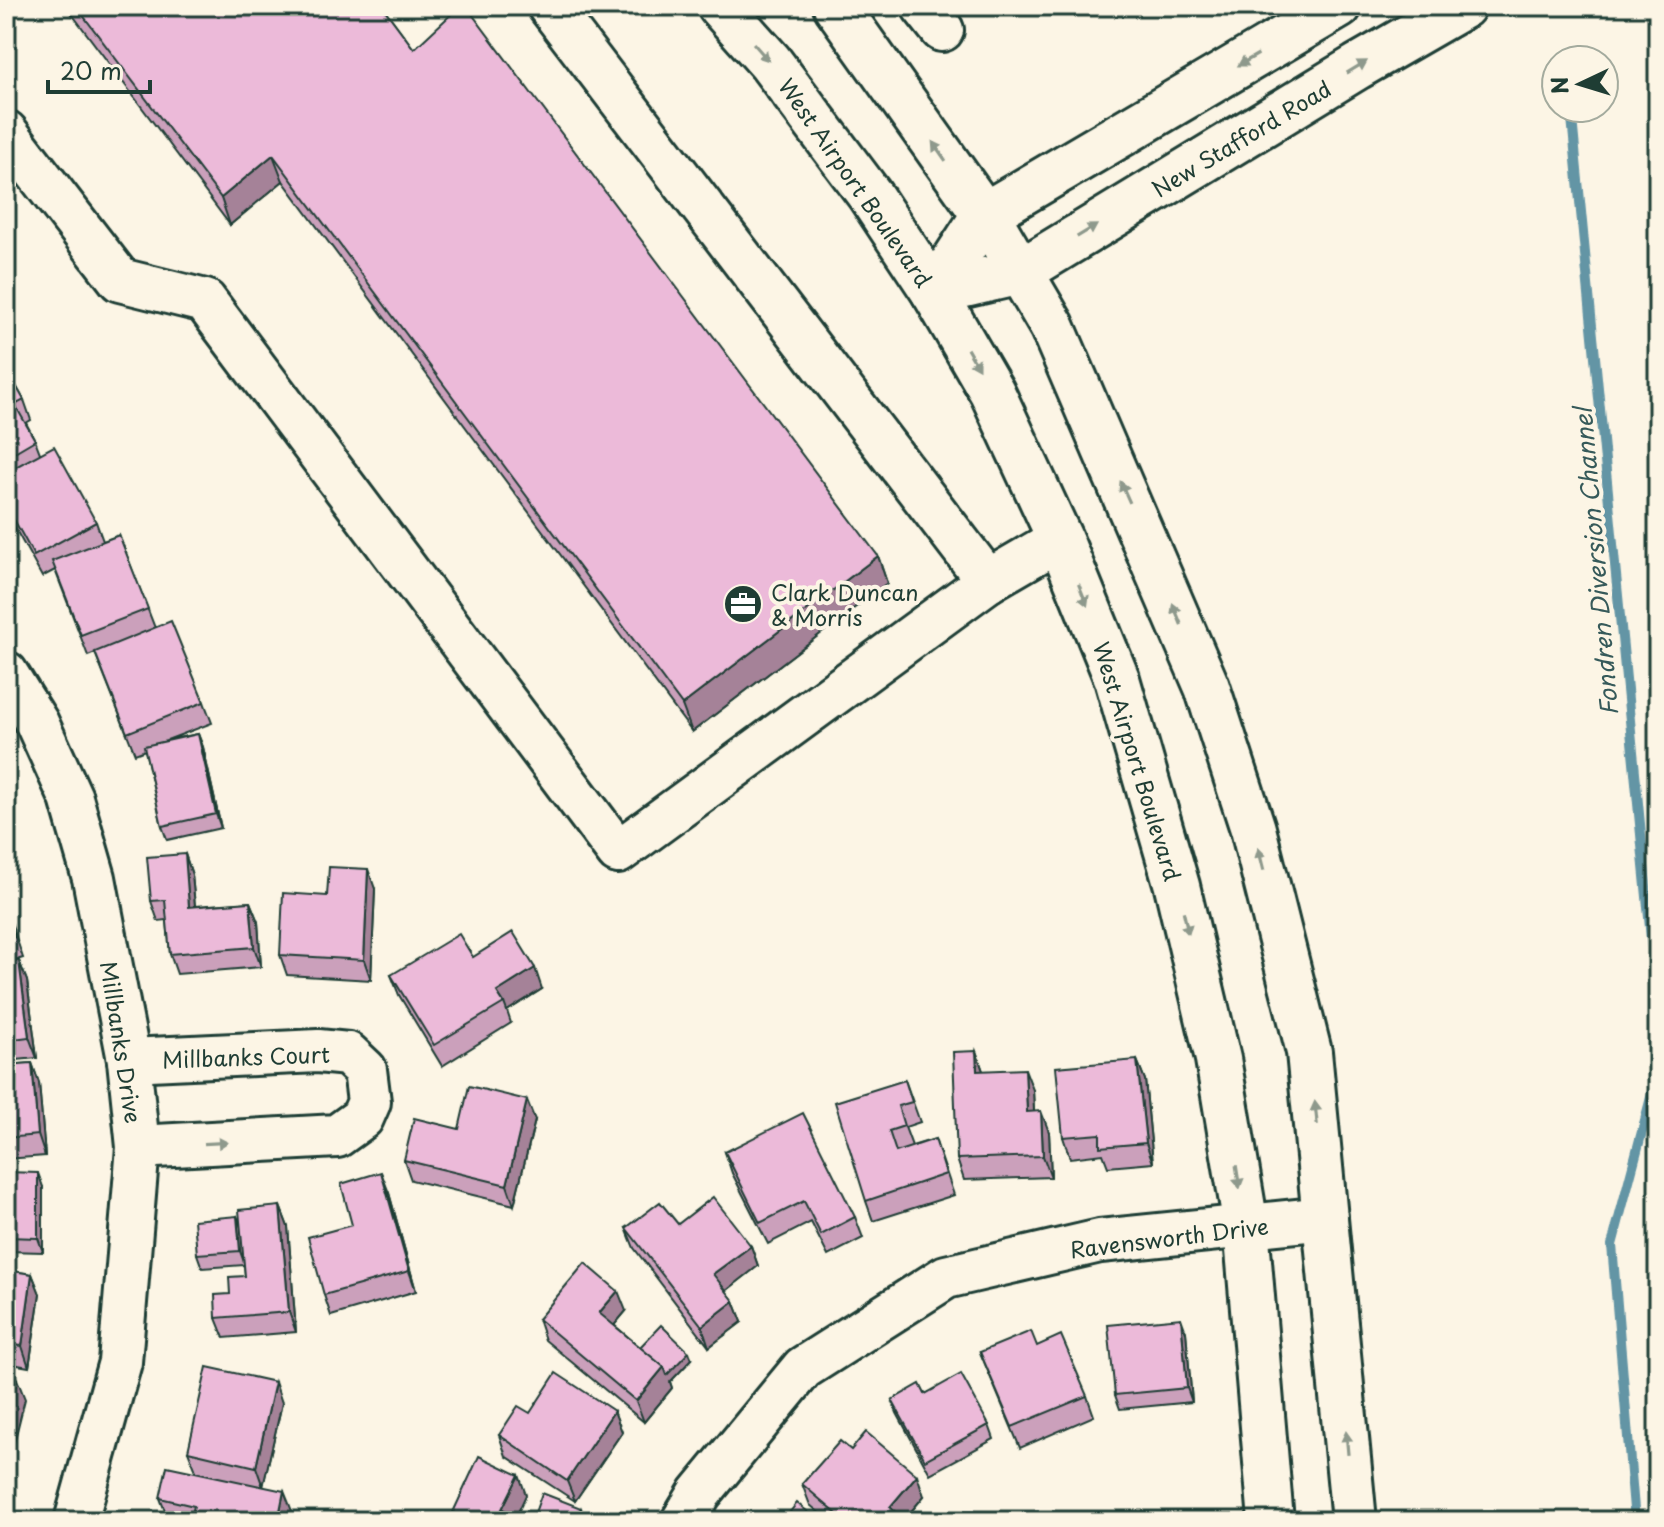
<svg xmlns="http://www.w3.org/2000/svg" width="1664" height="1527" font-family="'Playpen Sans',sans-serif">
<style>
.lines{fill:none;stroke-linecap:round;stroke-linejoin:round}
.stream{stroke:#6395a5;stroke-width:10}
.minor-casing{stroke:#1f3d34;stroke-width:48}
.major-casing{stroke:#1f3d34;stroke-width:50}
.minor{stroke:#fcf5e5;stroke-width:42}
.major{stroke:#fcf5e5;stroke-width:44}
.wall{fill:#cba0bb;stroke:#1f3d34;stroke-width:2}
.shaded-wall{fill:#a58298;stroke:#1f3d34;stroke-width:2}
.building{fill:#ecbad9;stroke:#1f3d34;stroke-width:2}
.oneway{fill:#8e998c}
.labels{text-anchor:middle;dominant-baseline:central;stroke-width:8;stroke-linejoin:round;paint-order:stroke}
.street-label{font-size:22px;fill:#1f3d34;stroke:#fcf5e5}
.poi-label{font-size:22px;fill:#1f3d34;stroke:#fcf5e5;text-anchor:start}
.water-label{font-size:24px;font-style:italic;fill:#365a5a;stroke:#fcf5e5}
</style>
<rect width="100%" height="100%" fill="#fcf5e5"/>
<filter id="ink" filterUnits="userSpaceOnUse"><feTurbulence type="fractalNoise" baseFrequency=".0125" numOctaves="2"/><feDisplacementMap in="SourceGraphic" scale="16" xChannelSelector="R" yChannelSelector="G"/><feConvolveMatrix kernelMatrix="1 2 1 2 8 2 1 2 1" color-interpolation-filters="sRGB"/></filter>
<g filter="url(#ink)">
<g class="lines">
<g class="stream">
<path d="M1566 57 1567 60"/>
<path d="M1571 108 1658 1011"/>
<path d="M1635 1521 1612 1245 1658 1071"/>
</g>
<g class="minor-casing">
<g id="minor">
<path d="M923 6 942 30"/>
<path d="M6 132 120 280 205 301 618 852 988 581 549 6"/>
<path d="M988 581 1060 539"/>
<path d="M6 673 37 723 71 798 94 878 129 1060 138 1147 120 1362 76 1521"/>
<path d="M129 1060 318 1051 348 1054 365 1070 369 1102 362 1118 337 1136 138 1147"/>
<path d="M683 1521 700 1493 803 1368 946 1277 1100 1241 1326 1218"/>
</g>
</g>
<g class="major-casing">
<g id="major">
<path d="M720 6 770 62 869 194 934 292 992 392 1060 539 1117 679 1177 886 1218 1059 1246 1226 1271 1521"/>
<path d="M836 6 998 234 1052 326 1207 687 1253 829 1309 1052 1354 1521"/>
<path d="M934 292 1020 272 1357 67 1463 6"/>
<path d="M934 292 984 215 1339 6"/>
</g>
</g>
<use href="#minor" class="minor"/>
<use href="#major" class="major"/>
</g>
<g class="wall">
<path d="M66 6H382L414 49 878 556 887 583 692 732 283 181 230 225Z"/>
<path d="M6 368 24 400 31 420 26 423 35 440 40 453 96 522 103 541 119 535 155 628 204 702 212 723 167 740 198 734 203 747 221 828 167 840 162 826 145 750 135 754 95 653 88 656 55 570 42 577 6 512Z"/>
<path d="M185 854 192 875 195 906 250 902 258 922 261 967 177 974 170 954 167 920 158 921 151 901Z"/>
<path d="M375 889 371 980 287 975 280 955Z"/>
<path d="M6 907 23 958 10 962 19 961 27 981 37 1058 6 1061Z"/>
<path d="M473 957 542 989 507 1011 511 1023 442 1066 399 995 391 975Z"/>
<path d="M976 1051 983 1071 1033 1090 1034 1112 1049 1132 1051 1177 964 1180 957 1159Z"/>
<path d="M1137 1060 1145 1080 1153 1163 1108 1167 1103 1154 1070 1158 1063 1137Z"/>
<path d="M32 1063 39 1083 45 1156 6 1159V1065Z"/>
<path d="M905 1080 920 1122 905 1127 912 1146 935 1139 954 1195 873 1221 866 1201Z"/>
<path d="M535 1120 514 1205 411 1180 404 1160 459 1129Z"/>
<path d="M725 1152 855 1217 863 1238 828 1256 811 1222 768 1244 732 1173Z"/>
<path d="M6 1172 43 1187V1252L6 1251Z"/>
<path d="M389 1193 416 1291 331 1316 324 1295 352 1225Z"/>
<path d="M280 1206 288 1227 296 1332 224 1338 216 1318 230 1294 245 1276 244 1265 202 1268 197 1254 237 1216 241 1226Z"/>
<path d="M678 1224 751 1246 758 1266 726 1291 734 1301 742 1322 709 1347 634 1248 626 1228Z"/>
<path d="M6 1270 32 1274 40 1294 29 1367 6 1363Z"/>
<path d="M626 1311 614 1325 640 1347 692 1359 670 1382 672 1388 644 1422 545 1340 538 1319Z"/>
<path d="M1186 1332 1192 1402 1120 1409 1115 1395Z"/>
<path d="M1037 1346 1087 1396 1094 1416 1020 1448 980 1352Z"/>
<path d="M925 1394 989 1425 994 1439 930 1474 897 1413 892 1400Z"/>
<path d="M282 1403 263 1486 292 1511 290 1521H177L168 1519 160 1498 196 1471 188 1451Z"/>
<path d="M614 1411 622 1432 575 1501 506 1456 499 1435Z"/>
<path d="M851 1450 924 1496 904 1520 905 1521H829L810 1505 802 1484Z"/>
</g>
<g class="shaded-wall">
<path d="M273 155 283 181 230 225 221 198Z"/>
<path d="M878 556 887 583 692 732 682 705Z"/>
<path d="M198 734 203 747 221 828 216 814Z"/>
<path d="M185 854 192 875 197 927 189 907Z"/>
<path d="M368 869 375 889 371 980 364 960Z"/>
<path d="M250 902 258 922 261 967 254 947Z"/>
<path d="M19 961 27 981 37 1058 29 1037Z"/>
<path d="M535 968 542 989 507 1011 504 1003 497 992Z"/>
<path d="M976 1051 983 1071H977Z"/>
<path d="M1137 1060 1145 1080 1153 1163 1146 1143Z"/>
<path d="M32 1063 39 1083 45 1156 38 1135Z"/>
<path d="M1025 1069 1033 1090 1035 1132 1027 1112Z"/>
<path d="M527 1100 535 1120 514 1205 507 1185Z"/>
<path d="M1041 1111 1049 1132 1051 1177 1043 1156Z"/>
<path d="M381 1172 389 1193 416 1291 409 1271Z"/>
<path d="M38 1173 43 1187V1252L38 1238Z"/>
<path d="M280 1206 288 1227 296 1332 289 1312Z"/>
<path d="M237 1216 242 1230 245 1265 240 1251Z"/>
<path d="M751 1246 758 1266 721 1295 713 1274Z"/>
<path d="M32 1274 40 1294 29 1367 22 1346Z"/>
<path d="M618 1291 626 1311 607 1334 599 1313Z"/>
<path d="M734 1301 742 1322 709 1347 702 1326Z"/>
<path d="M1181 1318 1186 1332 1192 1402 1187 1388Z"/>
<path d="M689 1352 692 1359 670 1382 672 1388 644 1422 636 1401 664 1367Z"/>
<path d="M17 1379 25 1399 6 1475V1424Z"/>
<path d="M275 1382 282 1403 263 1487 256 1467Z"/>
<path d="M614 1411 622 1432 575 1501 567 1481Z"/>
<path d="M519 1475 526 1495 514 1521 502 1509Z"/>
<path d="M917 1475 924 1496 903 1521 890 1507Z"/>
<path d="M284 1491 292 1511 290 1521H278Z"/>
<path d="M581 1508 586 1521H576Z"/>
</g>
<g class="building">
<path d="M76 6H382L414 49 460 6H466L878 556 682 705 273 155 221 198Z"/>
<path d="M6 368 24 400 15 405 35 440 6 457Z"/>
<path d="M54 446 96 522 34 556 6 505V472Z"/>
<path d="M119 535 148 609 81 635 52 561Z"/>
<path d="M171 621 204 702 127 733 95 652Z"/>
<path d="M198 734 216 814 162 826 144 746Z"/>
<path d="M185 854 189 907 250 902 254 947 170 954 165 900 151 901 147 857Z"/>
<path d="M329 867 368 869 364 960 280 955 283 893 327 896Z"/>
<path d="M6 909 15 937 6 940Z"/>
<path d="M513 932 535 968 497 992 504 1003 434 1045 391 975 459 934 473 957Z"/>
<path d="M19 961 29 1037 6 1040V962Z"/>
<path d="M976 1051 977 1071 1025 1069 1027 1112 1041 1111 1043 1156 957 1159 953 1052Z"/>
<path d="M1137 1060 1146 1143 1100 1147V1134L1063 1137 1056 1067Z"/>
<path d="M32 1063 38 1135 6 1138V1065Z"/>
<path d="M905 1080 912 1102 898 1106 904 1126 889 1131 896 1152 935 1139 946 1174 866 1201 835 1102Z"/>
<path d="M469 1086 527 1100 507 1185 404 1160 414 1118 459 1129Z"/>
<path d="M803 1113 855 1217 821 1235 804 1201 760 1223 725 1152Z"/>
<path d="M6 1172 38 1173V1238L6 1237Z"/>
<path d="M381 1172 409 1271 324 1295 308 1237 352 1225 341 1184Z"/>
<path d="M713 1197 751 1246 713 1274 734 1301 702 1326 626 1228 660 1202 678 1224Z"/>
<path d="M280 1206 289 1312 216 1318 215 1295 230 1294 229 1277 245 1276 239 1210Z"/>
<path d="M237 1216 240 1251 197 1254 194 1220Z"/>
<path d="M585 1263 618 1291 599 1313 664 1367 636 1401 538 1319Z"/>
<path d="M6 1270 32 1274 22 1346 6 1344Z"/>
<path d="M1181 1318 1187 1388 1115 1395 1108 1325Z"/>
<path d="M661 1325 689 1352 667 1375 664 1367 640 1347Z"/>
<path d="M1031 1331 1037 1346 1061 1335 1087 1396 1012 1427 980 1352Z"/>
<path d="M207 1367 275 1382 256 1467 188 1451Z"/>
<path d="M556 1373 614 1411 567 1481 499 1435 518 1406 530 1413Z"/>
<path d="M961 1374 989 1425 925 1460 892 1400 920 1384 925 1394Z"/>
<path d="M6 1376 17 1379 6 1424Z"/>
<path d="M866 1432 917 1475 890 1507 905 1521H845L802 1484 840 1441 851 1450Z"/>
<path d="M479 1456 519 1475 502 1509 527 1521H449Z"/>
<path d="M167 1466 284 1491 278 1521H190L194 1506 160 1498Z"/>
<path d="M542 1493 581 1508 576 1521H532Z"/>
<path d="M797 1503 819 1521H783Z"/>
</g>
<defs><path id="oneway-solid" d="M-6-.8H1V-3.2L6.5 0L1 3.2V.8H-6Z" transform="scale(2)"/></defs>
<g class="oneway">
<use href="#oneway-solid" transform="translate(761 52) rotate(49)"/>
<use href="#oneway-solid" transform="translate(1248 60) rotate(150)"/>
<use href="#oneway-solid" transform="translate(1357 67) rotate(-31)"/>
<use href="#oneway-solid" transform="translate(939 151) rotate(-125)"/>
<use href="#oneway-solid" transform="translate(1087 231) rotate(-31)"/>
<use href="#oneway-solid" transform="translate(973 359) rotate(60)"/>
<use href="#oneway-solid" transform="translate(1125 492) rotate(-114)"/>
<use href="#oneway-solid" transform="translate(1083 595) rotate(68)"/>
<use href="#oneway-solid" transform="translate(1177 614) rotate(-112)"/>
<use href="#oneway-solid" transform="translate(1261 859) rotate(-104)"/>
<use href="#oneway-solid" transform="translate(1186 923) rotate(77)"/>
<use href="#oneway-solid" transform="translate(1316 1113) rotate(-96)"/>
<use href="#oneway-solid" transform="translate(216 1143) rotate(-3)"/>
<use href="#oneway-solid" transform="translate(1238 1177) rotate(81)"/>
<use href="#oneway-solid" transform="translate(1347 1443) rotate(-95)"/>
</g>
</g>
<defs>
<g id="office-disc" transform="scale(2)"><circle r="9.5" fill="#1f3d34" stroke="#fcf5e5"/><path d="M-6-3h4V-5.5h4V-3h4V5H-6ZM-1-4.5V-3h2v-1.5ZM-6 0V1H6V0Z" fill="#fff"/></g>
</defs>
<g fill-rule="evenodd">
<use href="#office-disc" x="743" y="604"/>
</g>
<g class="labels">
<g class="street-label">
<text transform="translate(1241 138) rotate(-31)">New Stafford Road</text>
<text transform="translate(856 182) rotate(55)">West Airport Boulevard</text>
<text transform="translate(1138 761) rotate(73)">West Airport Boulevard</text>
<text transform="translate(122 1042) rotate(81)">Millbanks Drive</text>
<text transform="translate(246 1056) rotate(-2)">Millbanks Court</text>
<text transform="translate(1169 1237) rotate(-7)">Ravensworth Drive</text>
</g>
<g class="poi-label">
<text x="771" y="591">Clark Duncan<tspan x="771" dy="25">&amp; Morris</tspan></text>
</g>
<g class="water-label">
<text transform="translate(1595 562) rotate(-95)">Fondren Diversion Channel</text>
</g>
</g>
<rect width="1664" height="1527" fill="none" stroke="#fcf5e5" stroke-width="32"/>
<rect x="16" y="16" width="1632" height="1495" fill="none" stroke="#1f3d34" stroke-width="3" filter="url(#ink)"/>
<g transform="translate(1580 84) rotate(266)"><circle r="38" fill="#fcf5e5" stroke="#a4ab9e" stroke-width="2"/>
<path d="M0-6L14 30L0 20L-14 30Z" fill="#1f3d34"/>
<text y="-12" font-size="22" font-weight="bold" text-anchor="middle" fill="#1f3d34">N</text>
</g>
<path d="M48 80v12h102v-12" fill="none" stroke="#1f3d34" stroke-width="4"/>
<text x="60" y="80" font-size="24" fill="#1f3d34" stroke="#fcf5e5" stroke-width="6" paint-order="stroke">20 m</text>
</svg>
